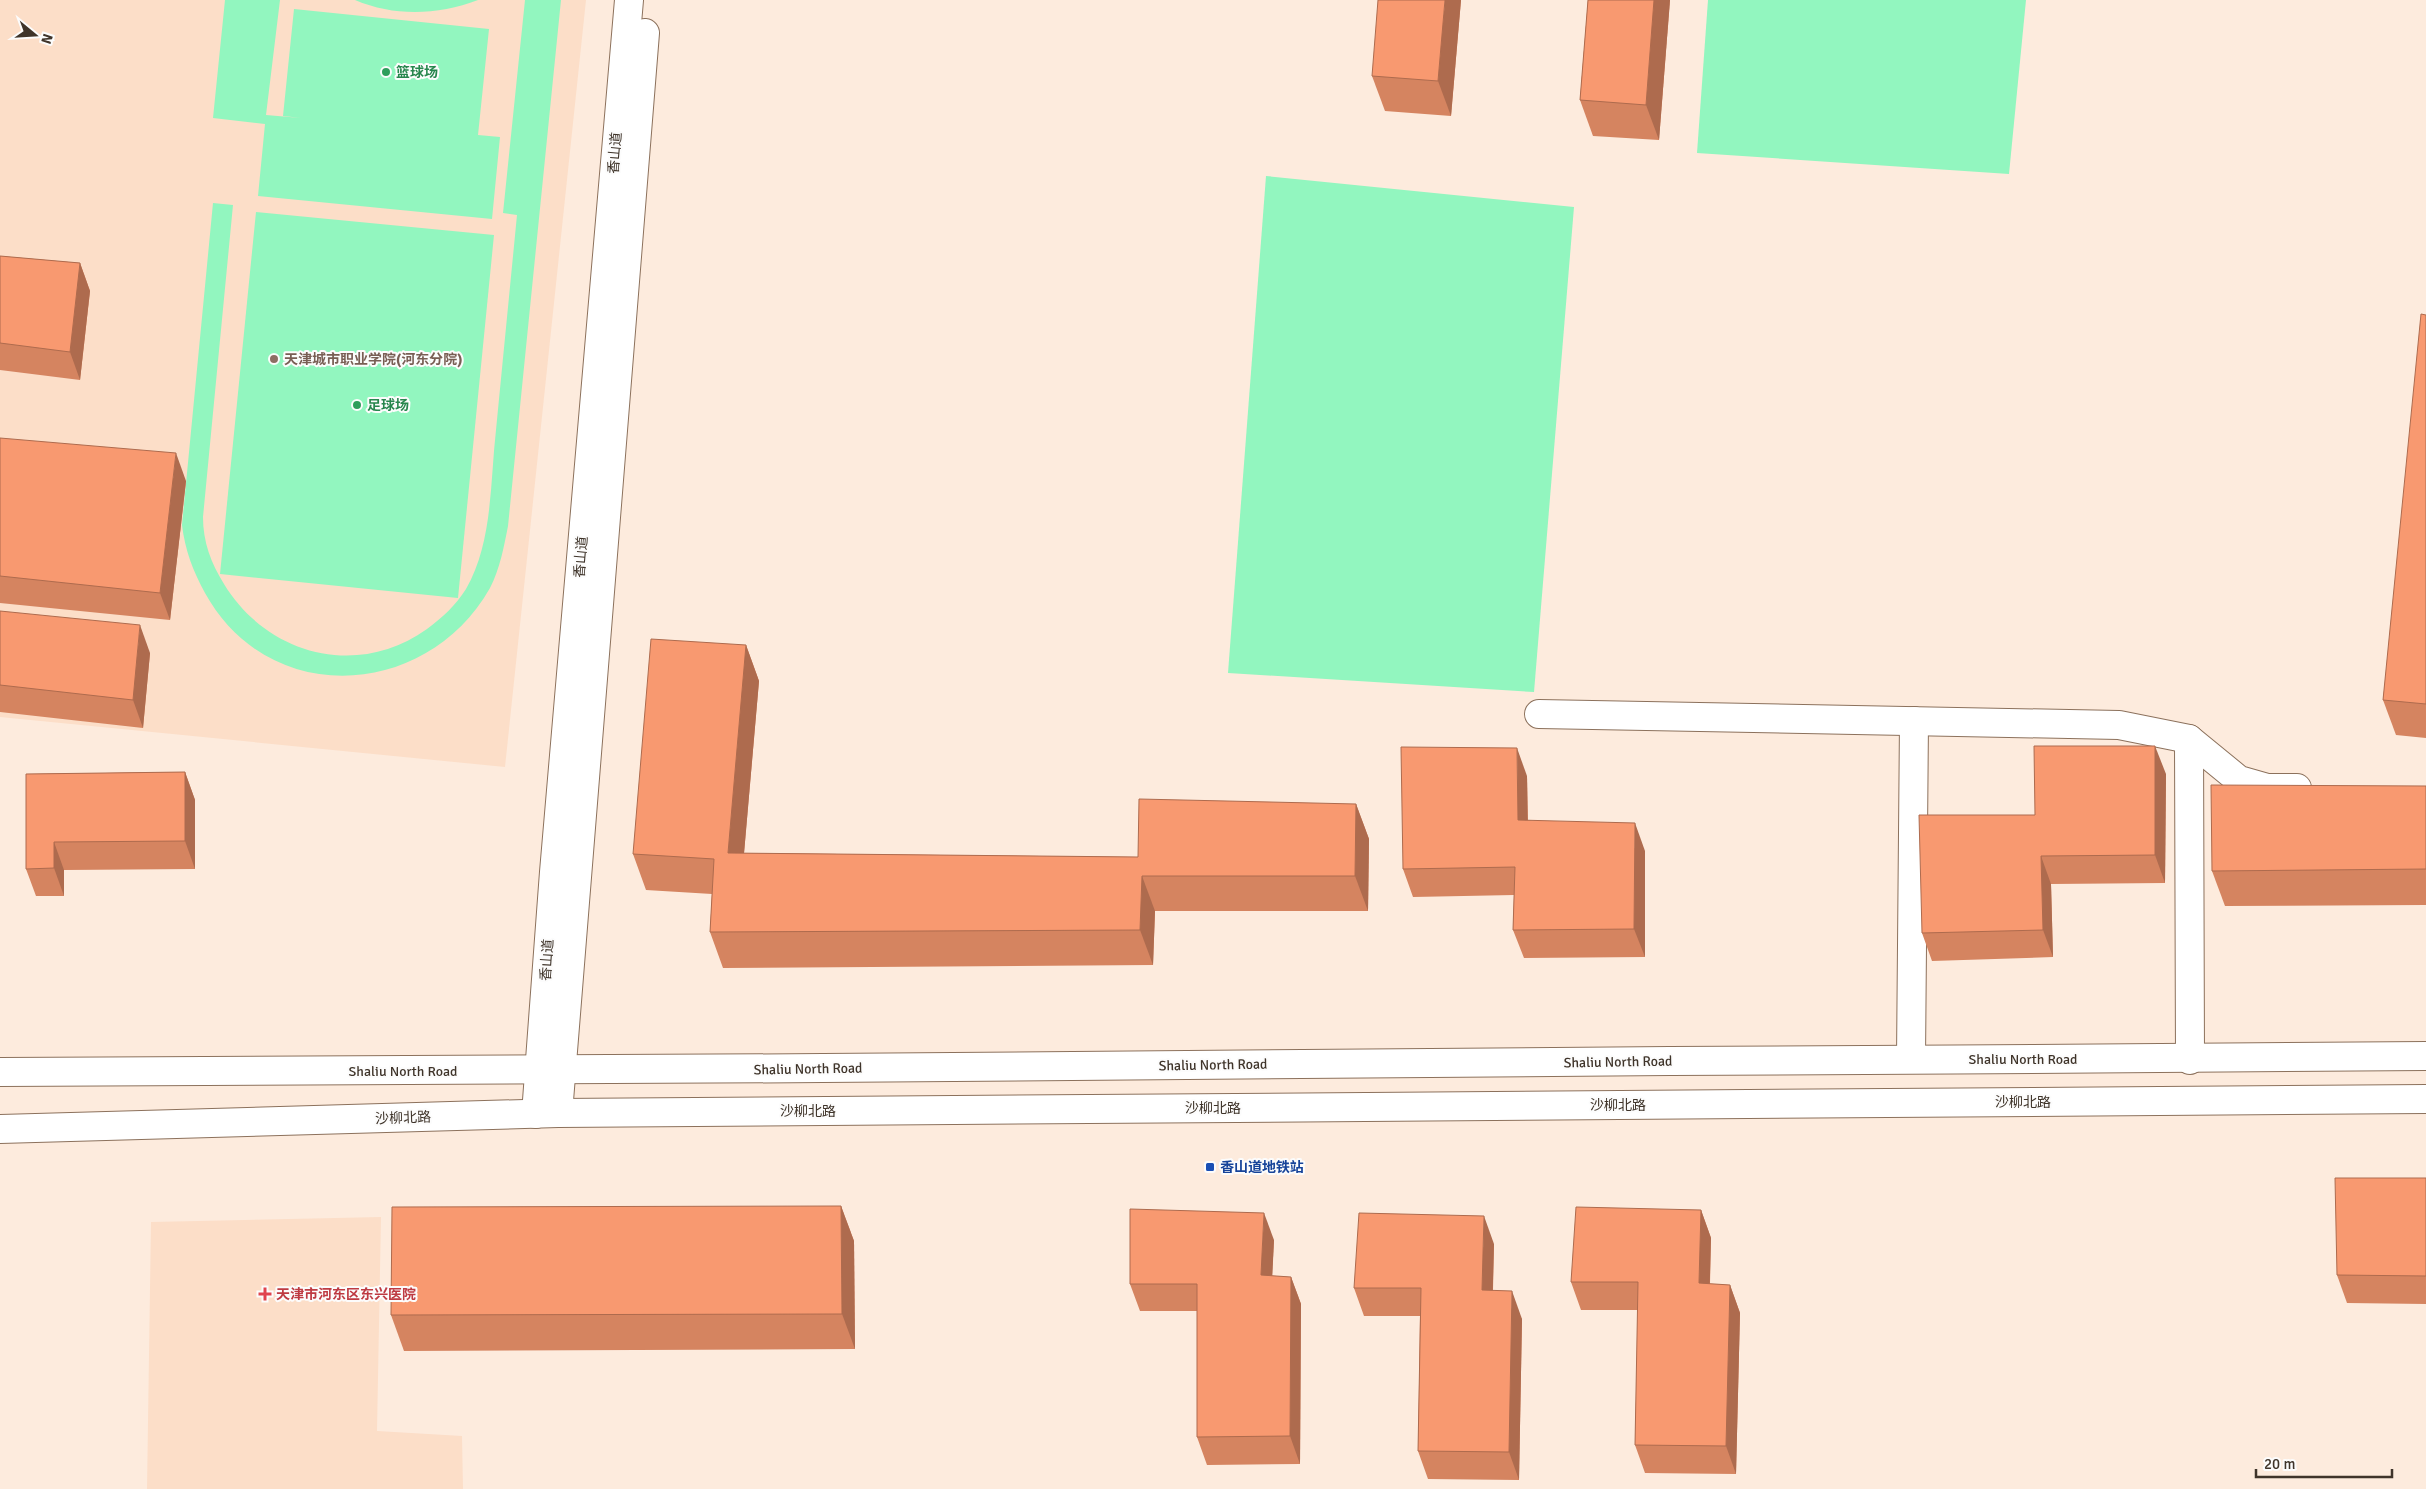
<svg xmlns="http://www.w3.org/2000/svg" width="2426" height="1489" font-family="Signika,'Noto Sans SC',sans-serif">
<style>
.built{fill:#fcdec8}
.green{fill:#92f6bf}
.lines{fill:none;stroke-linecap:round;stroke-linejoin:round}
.street-casing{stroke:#8c715c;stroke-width:30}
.secondary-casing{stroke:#8c715c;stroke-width:30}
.street{stroke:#fff;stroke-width:28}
.secondary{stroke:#fff;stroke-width:28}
.wall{fill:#d58460}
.shaded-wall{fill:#ae6b4e}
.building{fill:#f89970;stroke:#ae6b4e}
.leisure-dot{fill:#2e9e5b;stroke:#fcfcfc;stroke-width:2}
.education-dot{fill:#8d6e63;stroke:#fcfcfc;stroke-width:2}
.transit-dot{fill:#1a4fb4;stroke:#fcfcfc;stroke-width:2}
.health-dot{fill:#e0444e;stroke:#fcfcfc;stroke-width:2}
.labels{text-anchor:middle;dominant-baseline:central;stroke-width:4;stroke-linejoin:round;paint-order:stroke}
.leisure-label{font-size:14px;font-weight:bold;fill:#27864d;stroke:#fcfcfc;text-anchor:start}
.street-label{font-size:14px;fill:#3f342a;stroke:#fcfcfc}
.education-label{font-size:14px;font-weight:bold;fill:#785e54;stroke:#fcfcfc;text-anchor:start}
.transit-label{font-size:14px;font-weight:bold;fill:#164399;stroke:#fcfcfc;text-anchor:start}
.health-label{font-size:14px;font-weight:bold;fill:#be3a42;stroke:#fcfcfc;text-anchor:start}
</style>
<rect width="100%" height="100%" fill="#fdebdd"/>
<g class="built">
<path d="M0 0H586L505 767 0 717Z"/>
<path d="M381 1217 377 1431 462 1436 463 1489H147L151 1222Z"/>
</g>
<g class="green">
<path d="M225 0H280L266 115 301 118 283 116 294 9 489 29 478 135 500 137 492 219 258 196 265 124 213 118Z"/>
<path d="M355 0H478C438 15 395 17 355 0Z"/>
<path d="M525 0H561L508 526C504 546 500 569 490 588 427 699 269 709 205 593 193 571 185 550 182 525L213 203 233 205 203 517C203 542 211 563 224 584 267 655 358 679 427 629 442 618 456 605 466 589 493 542 490 482 496 430 503 358 510 287 517 215L503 213Z"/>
<path d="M1708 0H2026L2009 174 1697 153Z"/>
<path d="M1266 176 1574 207 1534 692 1228 673Z"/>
<path d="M256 212 494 235 458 598 220 574Z"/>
</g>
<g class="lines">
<g class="street-casing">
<g id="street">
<path d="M1539 714 2119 725 2189 739 2239 780 2267 788H2297"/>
<path d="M2189 739 2190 1060"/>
<path d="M1911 1059 1914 721"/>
<path d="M558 1113 645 33"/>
<path d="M536 1114 554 872 629 0"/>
</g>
</g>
<g class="secondary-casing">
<g id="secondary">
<path d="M0 1072C557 1071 1113 1066 1670 1061 1922 1059 2174 1060 2426 1056"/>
<path d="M0 1129 558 1113 2426 1099"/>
</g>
</g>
<use href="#street" class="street"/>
<use href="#secondary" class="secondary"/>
</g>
<g class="wall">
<path d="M1461 0 1451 116 1385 111 1372 76Z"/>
<path d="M1588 0H1670L1659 140 1593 136 1580 100Z"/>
<path d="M0 256 80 263 90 291 80 380 0 370Z"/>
<path d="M2426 315V738L2396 735 2383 700Z"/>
<path d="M0 438 186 481 170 620 0 603Z"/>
<path d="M0 611 150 653 143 728 0 712Z"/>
<path d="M746 645 759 681 744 853 1138 857 1356 804 1369 839 1368 911H1155L1153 965 723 968 710 932 712 894 646 890 633 854Z"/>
<path d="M185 772 195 800V869L64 870V896H36L26 869V774Z"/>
<path d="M2166 774 2165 883 2051 884 2053 957 1932 961 1922 933Z"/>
<path d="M1527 776 1528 820 1645 851V957L1524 958 1513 930 1514 895 1413 897 1403 869Z"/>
<path d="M2426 786V905L2225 906 2212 871Z"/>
<path d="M2426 1178V1304L2347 1303 2337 1275Z"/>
<path d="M841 1206 854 1241 855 1349 404 1351 391 1315Z"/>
<path d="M1701 1210 1711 1238 1710 1284 1730 1285 1740 1313 1736 1474 1645 1473 1635 1445 1638 1310H1581L1571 1282Z"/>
<path d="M1274 1240 1272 1276 1291 1277 1301 1304 1300 1464 1207 1465 1197 1437V1311H1140L1130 1284Z"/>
<path d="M1494 1244 1493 1290 1522 1319 1519 1480 1428 1479 1418 1451 1420 1316H1364L1354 1288Z"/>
</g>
<g class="shaded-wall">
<path d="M1445 0H1461L1451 116 1438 81Z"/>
<path d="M1654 0H1670L1659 140 1646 105Z"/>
<path d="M80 263 90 291 80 380 70 352Z"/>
<path d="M176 453 186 481 170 620 160 593Z"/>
<path d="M140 625 150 653 143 728 133 700Z"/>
<path d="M746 645 759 681 741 888 728 853Z"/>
<path d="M2155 746 2166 774 2165 883 2155 855Z"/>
<path d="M1517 748 1527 776 1528 848 1518 820Z"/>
<path d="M185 772 195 800V869L185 841Z"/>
<path d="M1356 804 1369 839 1368 911 1355 876Z"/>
<path d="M1635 823 1645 851V957L1634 929Z"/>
<path d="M54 842 64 870V896L54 868Z"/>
<path d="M2041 856 2051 884 2053 957 2043 930Z"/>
<path d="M1142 876 1155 911 1153 965 1140 930Z"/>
<path d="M841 1206 854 1241 855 1349 842 1314Z"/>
<path d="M1701 1210 1711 1238 1709 1311 1699 1283Z"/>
<path d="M1264 1213 1274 1240 1271 1303 1261 1275Z"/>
<path d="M1484 1216 1494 1244 1492 1317 1482 1290Z"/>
<path d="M1291 1277 1301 1304 1300 1464 1290 1436Z"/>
<path d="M1730 1285 1740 1313 1736 1474 1726 1446Z"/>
<path d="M1512 1291 1522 1319 1519 1480 1509 1452Z"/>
</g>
<g class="building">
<path d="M1378 0H1445L1438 81 1372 76Z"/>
<path d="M1588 0H1654L1646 105 1580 100Z"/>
<path d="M0 256 80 263 70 352 0 343Z"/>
<path d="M2421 314 2426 315V704L2383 700Z"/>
<path d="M0 438 176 453 160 593 0 576Z"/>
<path d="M0 611 140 625 133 700 0 685Z"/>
<path d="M651 639 746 645 728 853 1138 857 1139 799 1356 804 1355 876H1142L1140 930 710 932 714 859 633 854Z"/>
<path d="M2034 746H2155V855L2041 856 2043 930 1922 933 1919 815H2035Z"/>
<path d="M1401 747 1517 748 1518 820 1635 823 1634 929 1513 930 1515 867 1403 869Z"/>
<path d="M185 772V841L54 842V868L26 869V774Z"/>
<path d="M2211 785 2426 786V869L2212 871Z"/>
<path d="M2335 1178H2426V1276L2337 1275Z"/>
<path d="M841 1206 842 1314 391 1315 392 1207Z"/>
<path d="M1576 1207 1701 1210 1699 1283 1730 1285 1726 1446 1635 1445 1638 1282H1571Z"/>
<path d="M1130 1209 1264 1213 1261 1275 1291 1277 1290 1436 1197 1437V1284H1130Z"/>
<path d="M1359 1213 1484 1216 1482 1290 1512 1291 1509 1452 1418 1451 1421 1288H1354Z"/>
</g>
<g class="leisure-dot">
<circle cx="386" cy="72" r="5"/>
<circle cx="357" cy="405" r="5"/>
</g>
<circle class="education-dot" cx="274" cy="359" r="5"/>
<rect class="transit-dot" x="1205" y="1162" width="10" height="10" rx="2.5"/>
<path class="health-dot" d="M262.5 1286.5h5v5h5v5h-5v5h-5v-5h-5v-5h5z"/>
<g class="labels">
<g class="leisure-label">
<text x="396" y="72">篮球场</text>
<text x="367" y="405">足球场</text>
</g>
<g class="street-label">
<text transform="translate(615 153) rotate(-85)">香山道</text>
<text transform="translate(581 557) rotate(-85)">香山道</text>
<text transform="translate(547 960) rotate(-86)">香山道</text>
<text x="2023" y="1059">Shaliu North Road</text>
<text transform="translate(1618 1062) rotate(-1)">Shaliu North Road</text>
<text transform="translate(1213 1065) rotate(-1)">Shaliu North Road</text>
<text transform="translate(808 1069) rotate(-1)">Shaliu North Road</text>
<text x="403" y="1071">Shaliu North Road</text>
<text x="2023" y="1102">沙柳北路</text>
<text x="1618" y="1105">沙柳北路</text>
<text x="1213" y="1108">沙柳北路</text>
<text x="808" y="1111">沙柳北路</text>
<text transform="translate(403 1118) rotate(-2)">沙柳北路</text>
</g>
<g class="education-label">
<text x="284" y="359">天津城市职业学院(河东分院)</text>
</g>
<g class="transit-label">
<text x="1220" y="1167">香山道地铁站</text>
</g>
<g class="health-label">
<text x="276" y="1294">天津市河东区东兴医院</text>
</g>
</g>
<g transform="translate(35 35) rotate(108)" stroke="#fcfcfc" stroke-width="4" paint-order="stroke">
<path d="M0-4L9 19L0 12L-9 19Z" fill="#3f342a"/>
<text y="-8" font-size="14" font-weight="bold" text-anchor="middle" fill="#3f342a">N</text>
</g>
<path d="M2256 1469v8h136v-8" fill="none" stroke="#3f342a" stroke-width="2.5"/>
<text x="2264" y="1469" font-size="15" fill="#3f342a" stroke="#fcfcfc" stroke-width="4" paint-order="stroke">20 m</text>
</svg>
